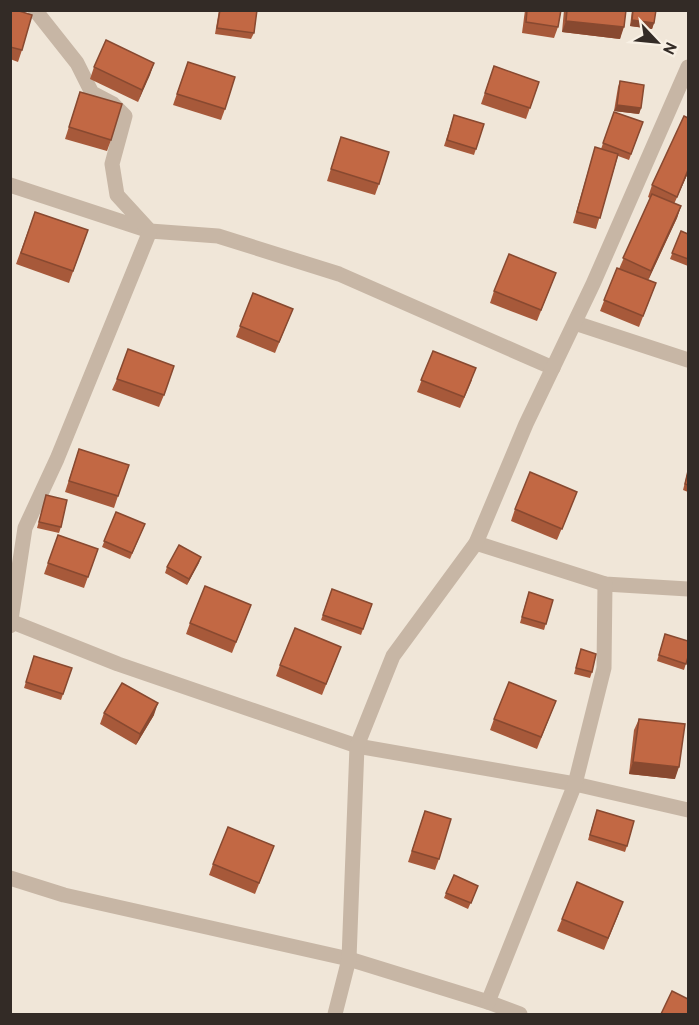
<svg xmlns="http://www.w3.org/2000/svg" width="699" height="1025" font-family="Overpass,sans-serif">
<style>
.lines{fill:none;stroke-linecap:round;stroke-linejoin:round}
.minor{stroke:#c7b6a5;stroke-width:15}
.wall{fill:#a7593a}
.shaded-wall{fill:#884930}
.building{fill:#c26844;stroke:#884930;stroke-width:1.5}
</style>
<rect width="100%" height="100%" fill="#f0e6d8"/>
<g class="lines">
<g class="minor">
<path d="M10 185 150 231 218 236 339 274 553 368"/>
<path d="M575 323 688 360"/>
<path d="M476 543 605 584 688 589"/>
<path d="M10 621 118 664 357 746 575 784 688 810"/>
<path d="M10 626 25 528 57 459 150 231 117 195 112 164 125 116 113 104 92 93 77 63 35 10"/>
<path d="M10 878 64 895 349 959 488 1002 520 1014"/>
<path d="M488 1002 575 784 604 668 605 584"/>
<path d="M335 1014 349 959 357 746 393 656 476 543 526 424 593 284 688 67"/>
</g>
</g>
<g class="wall">
<path d="M10 10 22 50 18 62 10 59Z"/>
<path d="M219 10H257L254 33 251 39 215 34Z"/>
<path d="M525 10H561L558 27 554 38 522 33Z"/>
<path d="M564 10H626L620 39 562 32Z"/>
<path d="M632 10H656L654 23 652 29 630 26Z"/>
<path d="M188 62 225 109 221 120 173 105Z"/>
<path d="M154 63 138 102 90 79 94 67Z"/>
<path d="M494 66 539 82 526 119 481 104Z"/>
<path d="M620 81 641 108 639 114 614 111 618 87Z"/>
<path d="M80 92 111 140 107 151 65 139Z"/>
<path d="M614 112 643 122 629 160 618 156 596 229 573 223 595 147 601 149Z"/>
<path d="M454 115 484 124 474 155 444 146Z"/>
<path d="M688 118V173L674 204 681 206 677 218 648 280 656 283 639 327 600 311 617 268 619 269 650 198 648 197 652 185Z"/>
<path d="M341 137 379 184 375 195 327 181Z"/>
<path d="M35 212 88 230 69 283 16 264Z"/>
<path d="M681 231 688 234V266L670 259Z"/>
<path d="M556 273 537 321 490 303 494 291Z"/>
<path d="M253 293 293 309 275 353 236 337Z"/>
<path d="M433 351 472 380 460 408 417 392Z"/>
<path d="M117 379 164 395 159 407 112 390Z"/>
<path d="M79 449 118 496 114 508 65 492Z"/>
<path d="M688 470V492L683 490Z"/>
<path d="M577 492 557 540 511 521 515 509Z"/>
<path d="M46 495 61 527 59 533 37 528Z"/>
<path d="M116 512 145 524 130 559 102 547Z"/>
<path d="M58 535 98 549 84 588 44 574Z"/>
<path d="M201 557 187 585 165 573 167 567Z"/>
<path d="M332 589 372 604 361 635 321 620Z"/>
<path d="M527 598 553 600 544 630 520 623Z"/>
<path d="M251 605 232 653 186 634 190 623Z"/>
<path d="M665 634 688 657 684 670 657 661Z"/>
<path d="M341 647 322 695 276 676 280 665Z"/>
<path d="M581 649 592 672 590 678 574 674Z"/>
<path d="M34 656 72 668 61 700 24 688Z"/>
<path d="M556 701 537 749 490 730 494 719Z"/>
<path d="M104 713 154 715 136 745 100 724Z"/>
<path d="M639 719 675 779 629 774 634 730Z"/>
<path d="M425 811 439 859 435 870 408 862Z"/>
<path d="M595 816 627 846 625 852 588 840Z"/>
<path d="M274 846 255 894 209 875 213 864Z"/>
<path d="M478 886 468 909 444 898 446 893Z"/>
<path d="M619 913 604 950 557 931 562 919Z"/>
</g>
<g class="shaded-wall">
<path d="M632 20 654 23 652 29 630 26Z"/>
<path d="M566 21 624 27 620 39 562 32Z"/>
<path d="M154 63 150 75 138 102 142 90Z"/>
<path d="M617 105 641 108 639 114 614 111Z"/>
<path d="M688 170V173L672 208 677 197Z"/>
<path d="M681 206 677 218 647 283 651 271Z"/>
<path d="M201 557 199 563 187 585 189 579Z"/>
<path d="M158 703 154 715 136 745 140 734Z"/>
<path d="M633 762 679 767 675 779 629 774Z"/>
</g>
<g class="building">
<path d="M10 10H16L32 15 22 50 10 47Z"/>
<path d="M220 10H257L254 33 217 28Z"/>
<path d="M527 10H561L558 27 526 22Z"/>
<path d="M567 10H626L624 27 566 21Z"/>
<path d="M633 10H656L654 23 632 20Z"/>
<path d="M106 40 154 63 142 90 94 67Z"/>
<path d="M188 62 235 77 225 109 177 94Z"/>
<path d="M494 66 539 82 530 108 485 93Z"/>
<path d="M620 81 644 85 641 108 617 105Z"/>
<path d="M80 92 122 104 111 140 69 127Z"/>
<path d="M614 112 643 122 631 154 603 143Z"/>
<path d="M454 115 484 124 476 149 447 140Z"/>
<path d="M684 116 688 118V170L677 197 652 185Z"/>
<path d="M341 137 389 152 379 184 331 169Z"/>
<path d="M595 147 618 154 600 218 577 212Z"/>
<path d="M652 194 681 206 651 271 623 258Z"/>
<path d="M35 212 88 230 73 271 21 253Z"/>
<path d="M681 231 688 234V259L672 253Z"/>
<path d="M509 254 556 273 541 310 494 291Z"/>
<path d="M617 268 656 283 643 316 604 300Z"/>
<path d="M253 293 293 309 279 342 240 326Z"/>
<path d="M128 349 174 366 164 395 117 379Z"/>
<path d="M433 351 476 368 464 397 421 380Z"/>
<path d="M79 449 129 465 118 496 69 481Z"/>
<path d="M688 471V485L685 484Z"/>
<path d="M530 472 577 492 562 529 515 509Z"/>
<path d="M46 495 67 500 61 527 39 522Z"/>
<path d="M116 512 145 524 132 553 104 541Z"/>
<path d="M58 535 98 549 88 577 48 563Z"/>
<path d="M179 545 201 557 189 579 167 567Z"/>
<path d="M205 586 251 605 236 642 190 623Z"/>
<path d="M332 589 372 604 363 629 323 615Z"/>
<path d="M529 592 553 600 546 624 522 617Z"/>
<path d="M295 628 341 647 326 684 280 665Z"/>
<path d="M665 634 688 641V657L686 664 659 655Z"/>
<path d="M581 649 596 654 592 672 576 668Z"/>
<path d="M34 656 72 668 63 694 26 682Z"/>
<path d="M509 682 556 701 541 737 494 719Z"/>
<path d="M122 683 158 703 140 734 104 713Z"/>
<path d="M639 719 685 724 679 767 633 762Z"/>
<path d="M597 810 634 821 627 846 590 835Z"/>
<path d="M425 811 451 819 439 859 412 851Z"/>
<path d="M228 827 274 846 259 883 213 864Z"/>
<path d="M454 875 478 886 471 903 446 893Z"/>
<path d="M577 882 623 902 608 938 562 919Z"/>
<path d="M672 991 688 999V1014H661Z"/>
</g>
<rect width="699" height="1025" fill="none" stroke="#332b26" stroke-width="24"/>
<g transform="translate(657 42) rotate(116)" stroke="#f8f0e4" stroke-width="4.5" paint-order="stroke">
<path d="M0-4.5L10 22L0 15L-10 22Z" fill="#332b26"/>
<text y="-9" font-size="16" font-weight="bold" text-anchor="middle" fill="#332b26">N</text>
</g>
</svg>
